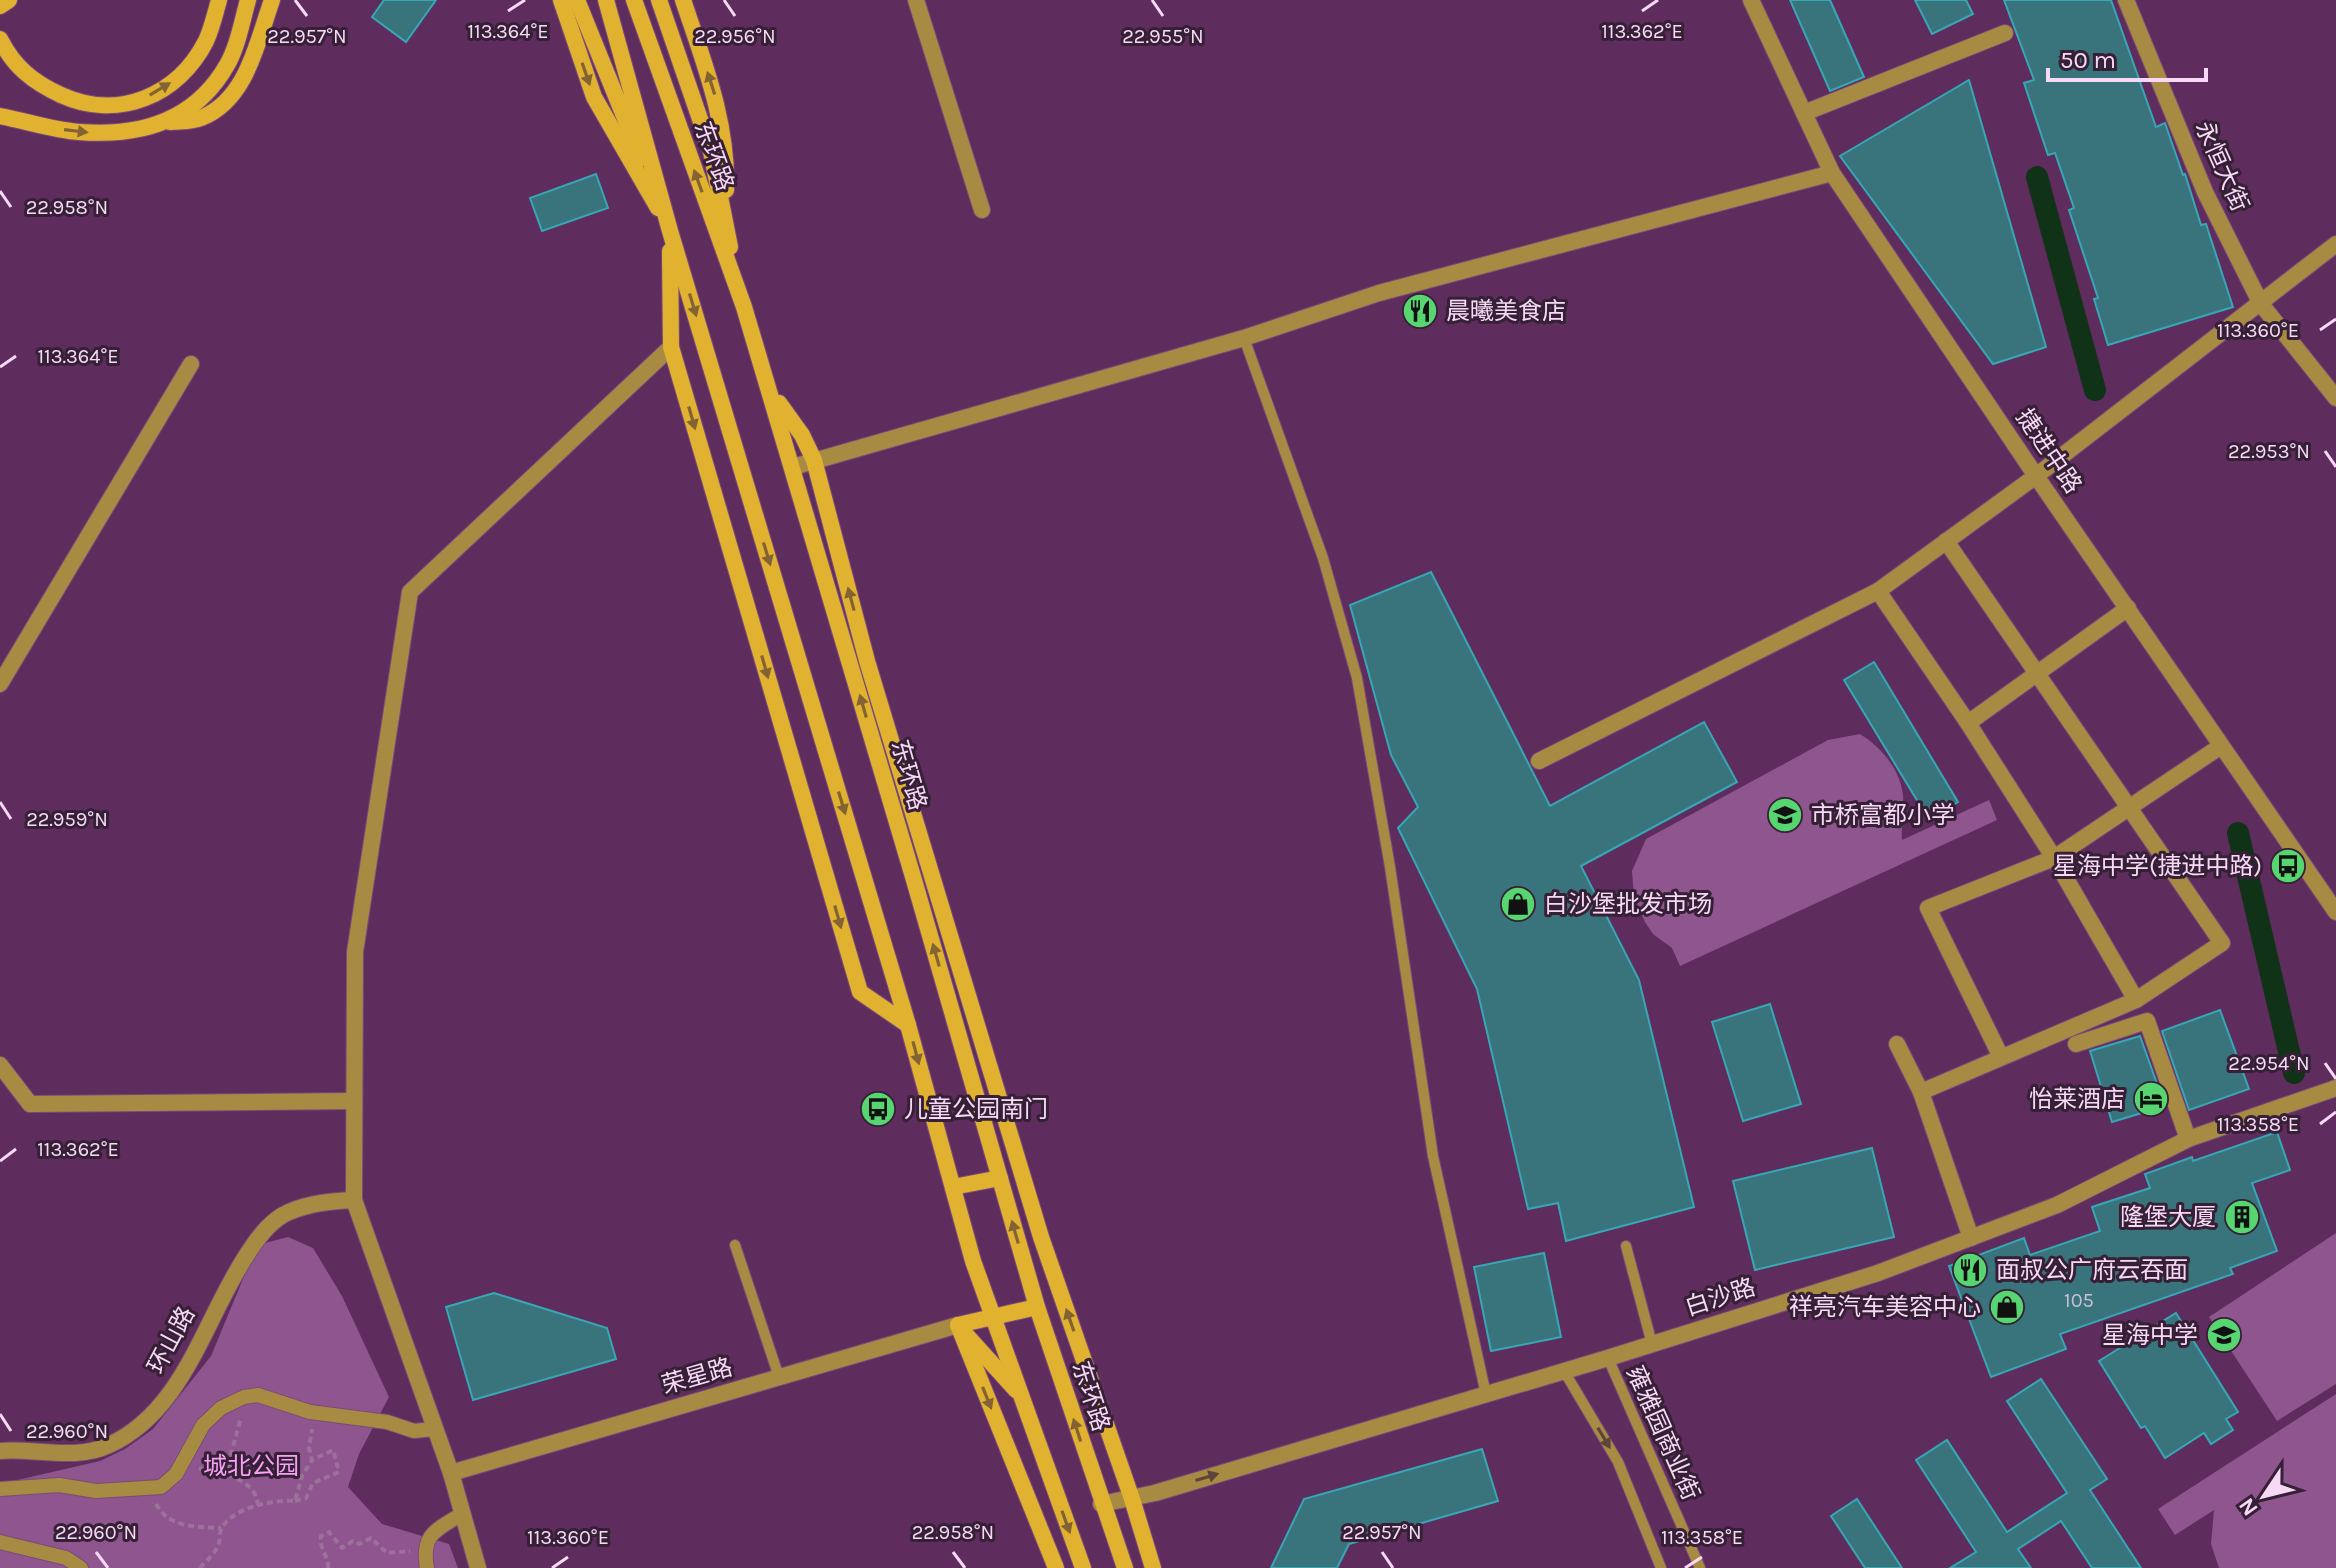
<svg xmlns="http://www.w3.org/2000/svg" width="2336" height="1568" font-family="Karla,'Noto Sans SC',sans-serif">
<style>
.green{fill:#8f558e}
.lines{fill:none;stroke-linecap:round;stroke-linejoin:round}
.canal{stroke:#103217;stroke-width:22}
.building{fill:#39747c;stroke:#37a7b6;stroke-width:2}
.service-casing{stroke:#7a4b79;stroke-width:12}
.pedestrian-casing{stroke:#7a4b79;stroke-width:16}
.minor-casing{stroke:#7a4b79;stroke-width:18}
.secondary-casing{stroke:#7a4b79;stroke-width:18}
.path{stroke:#9c729b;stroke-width:4;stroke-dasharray:6 4;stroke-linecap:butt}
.service{stroke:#a88b43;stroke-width:10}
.pedestrian{stroke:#a88b43;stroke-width:14}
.minor{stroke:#a88b43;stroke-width:16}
.secondary{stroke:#e1b22f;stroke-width:16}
.oneway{fill:#836233}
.oneway2{fill:#5e453b}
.ticks{fill:none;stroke:#f7d9f6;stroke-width:3}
.labels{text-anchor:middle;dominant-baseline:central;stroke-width:6;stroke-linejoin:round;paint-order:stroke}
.number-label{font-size:20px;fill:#c8c0d8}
.street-label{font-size:24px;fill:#f7d9f6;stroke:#362036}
.poi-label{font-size:24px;fill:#f7d9f6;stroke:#362036;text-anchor:start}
.park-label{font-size:24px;fill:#f7a0f5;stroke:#362036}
.ticks-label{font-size:20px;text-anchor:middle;fill:#f7d9f6;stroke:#362036;stroke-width:6;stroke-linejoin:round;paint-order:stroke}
</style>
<rect width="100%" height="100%" fill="#5e2c5d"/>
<g class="green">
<path d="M1860 734C1881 747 1900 769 1903 795 1904 810 1901 826 1902 840L1989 800 1997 820 1680 966 1672 948 1653 934 1645 922 1634 897 1632 871 1646 839 1828 740Z"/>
<path d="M2336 1233V1384L2277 1421 2209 1317Z"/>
<path d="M288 1237 313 1248 342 1296 389 1397 359 1454 348 1487 382 1524 449 1544 458 1568H0V1484L100 1461 125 1449 153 1429 211 1356 257 1245Z"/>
<path d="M2336 1394V1568H2219L2211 1544 2214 1510 2175 1535 2158 1509Z"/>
</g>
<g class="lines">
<g class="canal">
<path d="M2037 177 2095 390"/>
<path d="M2238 833 2294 1073"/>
</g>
</g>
<g class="building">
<path d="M384 0H436L406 42 372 17Z"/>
<path d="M1790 0H1830L1864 77 1830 91Z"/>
<path d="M1915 0H1966L1973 14 1932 34Z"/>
<path d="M2004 0H2111L2156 127 2165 123 2183 175 2185 174 2201 225 2206 224 2233 307 2108 345 2094 299 2098 298 2069 210 2074 208 2055 153 2048 155 2024 83 2034 80Z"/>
<path d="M1969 80 2046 347 1993 364 1840 156Z"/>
<path d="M596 174 608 208 542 231 530 198Z"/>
<path d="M1431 572 1550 806 1704 722 1737 782 1581 866 1639 980 1694 1207 1566 1241 1558 1203 1528 1209 1477 989 1398 828 1418 807 1391 755 1350 605Z"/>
<path d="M1874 662 1958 802 1929 820 1844 680Z"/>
<path d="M1770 1004 1801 1104 1743 1121 1712 1022Z"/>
<path d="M2220 1010 2249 1089 2189 1110 2162 1031Z"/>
<path d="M2140 1036 2165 1106 2112 1122 2090 1051Z"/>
<path d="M2277 1132 2290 1170 2252 1183 2277 1251 2230 1268 2233 1274 2060 1334 2066 1349 1991 1377 1949 1266 2024 1238 2030 1255 2100 1231 2092 1207 2150 1188 2145 1174 2192 1157 2193 1161Z"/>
<path d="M1872 1148 1894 1237 1755 1270 1733 1181Z"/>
<path d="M1544 1253 1561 1337 1491 1351 1474 1267Z"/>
<path d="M494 1293 607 1328 616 1359 473 1400 446 1307Z"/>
<path d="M2176 1313 2238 1412 2226 1419 2233 1430 2211 1444 2204 1433 2165 1458 2145 1426 2141 1428 2099 1361Z"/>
<path d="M2041 1379 2107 1479 2090 1490 2141 1568H2092L2061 1521 2018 1549 2031 1568H1950L1976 1552 1916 1460 1947 1440 2007 1532 2067 1493 2007 1401Z"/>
<path d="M1482 1449 1498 1501 1349 1544 1337 1568H1271L1304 1499Z"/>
<path d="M1857 1499 1902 1568H1865L1831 1516Z"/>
</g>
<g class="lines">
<g class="service-casing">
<g id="service">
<path d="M1244 338 1323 558 1357 678 1390 867 1433 1156 1486 1394"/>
<path d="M735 1245 779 1377"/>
<path d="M1626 1246 1652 1344"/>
<path d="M1608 1358 1700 1568"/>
<path d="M1564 1371 1618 1462 1661 1568"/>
</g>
</g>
<g class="pedestrian-casing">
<g id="pedestrian">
<path d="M0 1489 59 1485 96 1491 161 1487 176 1474 203 1425 221 1408 244 1397 258 1395 310 1412 387 1422 414 1431 434 1429"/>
<path d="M0 1542 66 1558 81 1568"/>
<path d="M427 1568C421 1534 436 1530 462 1514"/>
</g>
</g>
<g class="minor-casing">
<g id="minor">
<path d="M916 0 982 210"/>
<path d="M1751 0 1832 173 2036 476 2336 912"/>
<path d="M2126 0 2205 192 2261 304 2336 398"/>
<path d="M1804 113 2005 33"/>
<path d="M793 467 1244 338 1379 293 1832 173"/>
<path d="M1946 541 2222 943 2136 1000"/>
<path d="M1878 591 1968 723 2054 858 1928 908 2001 1057"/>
<path d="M0 684 191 364"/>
<path d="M1968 723 2128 608"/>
<path d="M1539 761 1878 591 2036 476 2336 244"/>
<path d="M1897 1044 1921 1092"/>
<path d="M2076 1044 2147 1021 2188 1139"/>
<path d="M0 1065 30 1104 353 1101"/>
<path d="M1971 1238 1921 1092 2136 1000 2054 858 2221 746"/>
<path d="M0 1451C35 1448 76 1461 109 1445 186 1410 205 1315 250 1250 259 1236 272 1219 289 1212 310 1203 332 1201 354 1200"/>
<path d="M451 1473 958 1325"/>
<path d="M1101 1504 1155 1493 1608 1358 1878 1273 2057 1205 2188 1139 2336 1088"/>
<path d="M478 1568 451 1473 354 1200 355 952 410 592 671 347"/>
</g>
</g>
<g class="secondary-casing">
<g id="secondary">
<path d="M561 0 594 97 658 208"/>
<path d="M577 0 641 158"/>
<path d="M606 0 670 231 908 1025 973 1261 1083 1568"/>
<path d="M634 0 744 307 914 880 1037 1307 1125 1568"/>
<path d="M659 0 711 151 730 247"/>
<path d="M683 0C704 63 728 122 726 190"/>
<path d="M0 6 9 0"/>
<path d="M0 39C14 67 33 82 61 95 118 121 178 96 206 41 212 28 215 14 219 0"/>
<path d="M0 116C26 121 53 130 79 132 141 137 195 121 227 65 238 46 242 21 248 0"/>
<path d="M170 122C180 121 192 122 201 118 247 100 257 42 272 0"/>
<path d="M670 251 671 347 860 992 908 1025"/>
<path d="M779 403 802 435 814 460 867 661 1041 1237 1132 1499 1153 1568"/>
<path d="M953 1187 1000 1178"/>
<path d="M958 1325 1056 1568"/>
<path d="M958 1325 1037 1307"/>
<path d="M967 1336 1016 1390"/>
</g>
</g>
<g class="path">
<path d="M229 1462 232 1476C246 1483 256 1489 258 1505"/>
<path d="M199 1468 212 1472 229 1462 241 1417"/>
<path d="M212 1472 232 1476"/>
<path d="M295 1501 306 1498 313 1483 339 1472 333 1450 312 1460 309 1448 312 1429"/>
<path d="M156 1504C169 1528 197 1527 221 1528"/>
<path d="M200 1568C207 1560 216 1553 219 1543 220 1539 219 1534 221 1530 230 1508 274 1499 295 1501L302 1476 312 1460"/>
<path d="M328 1568C329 1556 319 1550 321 1536L329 1532 342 1548 353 1541 359 1544 371 1538 387 1553 410 1551"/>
</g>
<use href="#service" class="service"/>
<use href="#pedestrian" class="pedestrian"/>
<use href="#minor" class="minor"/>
<use href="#secondary" class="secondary"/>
</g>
<defs><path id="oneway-solid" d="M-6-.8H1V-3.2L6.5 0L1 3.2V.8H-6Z" transform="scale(2)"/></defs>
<g class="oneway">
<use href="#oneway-solid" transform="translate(586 74) rotate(71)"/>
<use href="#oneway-solid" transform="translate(711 83) rotate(-108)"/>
<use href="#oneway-solid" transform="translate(160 89) rotate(-31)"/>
<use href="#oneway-solid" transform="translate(76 131) rotate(7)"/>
<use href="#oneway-solid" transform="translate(698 181) rotate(-110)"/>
<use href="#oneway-solid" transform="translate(693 305) rotate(73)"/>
<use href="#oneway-solid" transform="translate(692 418) rotate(74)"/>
<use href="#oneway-solid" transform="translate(767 554) rotate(73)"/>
<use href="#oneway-solid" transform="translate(851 599) rotate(-105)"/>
<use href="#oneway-solid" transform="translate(765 667) rotate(74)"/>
<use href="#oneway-solid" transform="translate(863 706) rotate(-106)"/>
<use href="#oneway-solid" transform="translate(842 803) rotate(73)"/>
<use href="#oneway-solid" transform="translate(838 917) rotate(74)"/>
<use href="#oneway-solid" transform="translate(936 955) rotate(-106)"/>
<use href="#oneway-solid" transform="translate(916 1053) rotate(75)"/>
<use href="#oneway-solid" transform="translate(1015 1232) rotate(-106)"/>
<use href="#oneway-solid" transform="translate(1070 1320) rotate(-109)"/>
<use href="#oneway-solid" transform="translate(987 1398) rotate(68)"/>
<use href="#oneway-solid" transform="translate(1077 1430) rotate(-108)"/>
<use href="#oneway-solid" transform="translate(1066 1522) rotate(70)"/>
</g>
<g class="oneway2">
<use href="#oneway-solid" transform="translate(1604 1438) rotate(59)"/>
<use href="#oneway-solid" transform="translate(1207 1477) rotate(-17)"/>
</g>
<path class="ticks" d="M295 0 307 16M724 0 735 16M1152 0 1163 16M508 11 525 0M1642 11 1658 0M0 191 11 207M2320 330 2336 319M0 367 16 356M2325 451 2336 467M0 802 11 819M2325 1063 2336 1079M2320 1124 2336 1112M0 1161 16 1149M0 1414 11 1431M96 1552 108 1568M953 1552 965 1568M1382 1552 1393 1568M552 1568 568 1557M1685 1568 1702 1557"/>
<defs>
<g id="restaurant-disc" transform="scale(1.8)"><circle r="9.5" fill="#57d570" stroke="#362036"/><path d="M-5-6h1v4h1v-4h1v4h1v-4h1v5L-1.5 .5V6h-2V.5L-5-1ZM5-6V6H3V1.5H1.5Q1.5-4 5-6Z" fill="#111"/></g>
<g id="school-disc" transform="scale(1.8)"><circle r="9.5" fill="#57d570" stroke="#362036"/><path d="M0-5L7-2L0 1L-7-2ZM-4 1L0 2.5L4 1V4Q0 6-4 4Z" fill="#111"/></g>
<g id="bus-disc" transform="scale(1.8)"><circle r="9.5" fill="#57d570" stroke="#362036"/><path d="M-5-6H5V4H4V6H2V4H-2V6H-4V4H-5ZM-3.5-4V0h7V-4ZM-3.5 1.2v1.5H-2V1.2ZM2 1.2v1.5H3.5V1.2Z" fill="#111"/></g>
<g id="shop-disc" transform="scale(1.8)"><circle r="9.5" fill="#57d570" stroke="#362036"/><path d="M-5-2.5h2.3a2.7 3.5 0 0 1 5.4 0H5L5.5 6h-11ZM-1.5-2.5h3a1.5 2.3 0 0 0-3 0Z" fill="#111"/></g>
<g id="hotel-disc" transform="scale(1.8)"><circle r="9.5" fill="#57d570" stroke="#362036"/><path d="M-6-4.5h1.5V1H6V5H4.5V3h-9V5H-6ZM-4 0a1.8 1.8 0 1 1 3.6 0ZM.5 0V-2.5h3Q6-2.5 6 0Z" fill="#111"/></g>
<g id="building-disc" transform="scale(1.8)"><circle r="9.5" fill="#57d570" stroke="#362036"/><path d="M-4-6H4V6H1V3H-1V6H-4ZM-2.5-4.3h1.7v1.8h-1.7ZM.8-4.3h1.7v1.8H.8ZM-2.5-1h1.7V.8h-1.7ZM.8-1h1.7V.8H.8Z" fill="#111"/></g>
</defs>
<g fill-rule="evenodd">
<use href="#restaurant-disc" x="1420" y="311"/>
<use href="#school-disc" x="1785" y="815"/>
<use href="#bus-disc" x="2288" y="866"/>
<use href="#shop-disc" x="1518" y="904"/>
<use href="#hotel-disc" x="2151" y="1099"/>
<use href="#bus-disc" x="878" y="1109"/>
<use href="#building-disc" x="2242" y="1217"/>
<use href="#restaurant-disc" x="1970" y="1270"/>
<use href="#shop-disc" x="2007" y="1307"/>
<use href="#school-disc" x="2224" y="1335"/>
</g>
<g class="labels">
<g class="number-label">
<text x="2079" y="1300">105</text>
</g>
<g class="street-label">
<text transform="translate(714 156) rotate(70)">东环路</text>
<text transform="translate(2222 166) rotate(66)">永恒大街</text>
<text transform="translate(2049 451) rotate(56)">捷进中路</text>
<text transform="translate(909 775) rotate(74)">东环路</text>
<text transform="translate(1720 1297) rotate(-18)">白沙路</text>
<text transform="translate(171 1340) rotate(-62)">环山路</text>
<text transform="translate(697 1376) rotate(-16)">荣星路</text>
<text transform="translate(1091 1396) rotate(72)">东环路</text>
<text transform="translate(1663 1433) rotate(66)">雍雅园商业街</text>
</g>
<g class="poi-label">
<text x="1446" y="311">晨曦美食店</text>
<text x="1811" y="815">市桥富都小学</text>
<text x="2262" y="866" text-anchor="end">星海中学(捷进中路)</text>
<text x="1544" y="904">白沙堡批发市场</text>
<text x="2125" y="1099" text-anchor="end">怡莱酒店</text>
<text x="904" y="1109">儿童公园南门</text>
<text x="2216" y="1217" text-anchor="end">隆堡大厦</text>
<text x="1996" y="1270">面叔公广府云吞面</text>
<text x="1981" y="1307" text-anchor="end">祥亮汽车美容中心</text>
<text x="2198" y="1335" text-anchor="end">星海中学</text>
</g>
<g class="park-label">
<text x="251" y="1466">城北公园</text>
</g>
</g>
<g class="ticks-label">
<text x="508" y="38">113.364°E</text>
<text x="1642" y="38">113.362°E</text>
<text x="307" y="43">22.957°N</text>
<text x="735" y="43">22.956°N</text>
<text x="1163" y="43">22.955°N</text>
<text x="67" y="214">22.958°N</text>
<text x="2258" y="337">113.360°E</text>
<text x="78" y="363">113.364°E</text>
<text x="2269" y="458">22.953°N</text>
<text x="67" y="826">22.959°N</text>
<text x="2269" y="1070">22.954°N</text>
<text x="2258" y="1131">113.358°E</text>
<text x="78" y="1156">113.362°E</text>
<text x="67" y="1438">22.960°N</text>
<text x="96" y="1539">22.960°N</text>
<text x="953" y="1539">22.958°N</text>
<text x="1382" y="1539">22.957°N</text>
<text x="568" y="1544">113.360°E</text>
<text x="1702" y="1544">113.358°E</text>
</g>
<g transform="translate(2264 1496) rotate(235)" stroke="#362036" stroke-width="6" paint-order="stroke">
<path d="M0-6L14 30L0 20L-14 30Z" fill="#f7d9f6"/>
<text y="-12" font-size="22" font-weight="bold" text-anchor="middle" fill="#f7d9f6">N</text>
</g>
<path d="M2048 68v12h158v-12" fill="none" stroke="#f7d9f6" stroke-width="4"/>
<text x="2060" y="68" font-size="24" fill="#f7d9f6" stroke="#362036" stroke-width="6" paint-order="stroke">50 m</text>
</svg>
